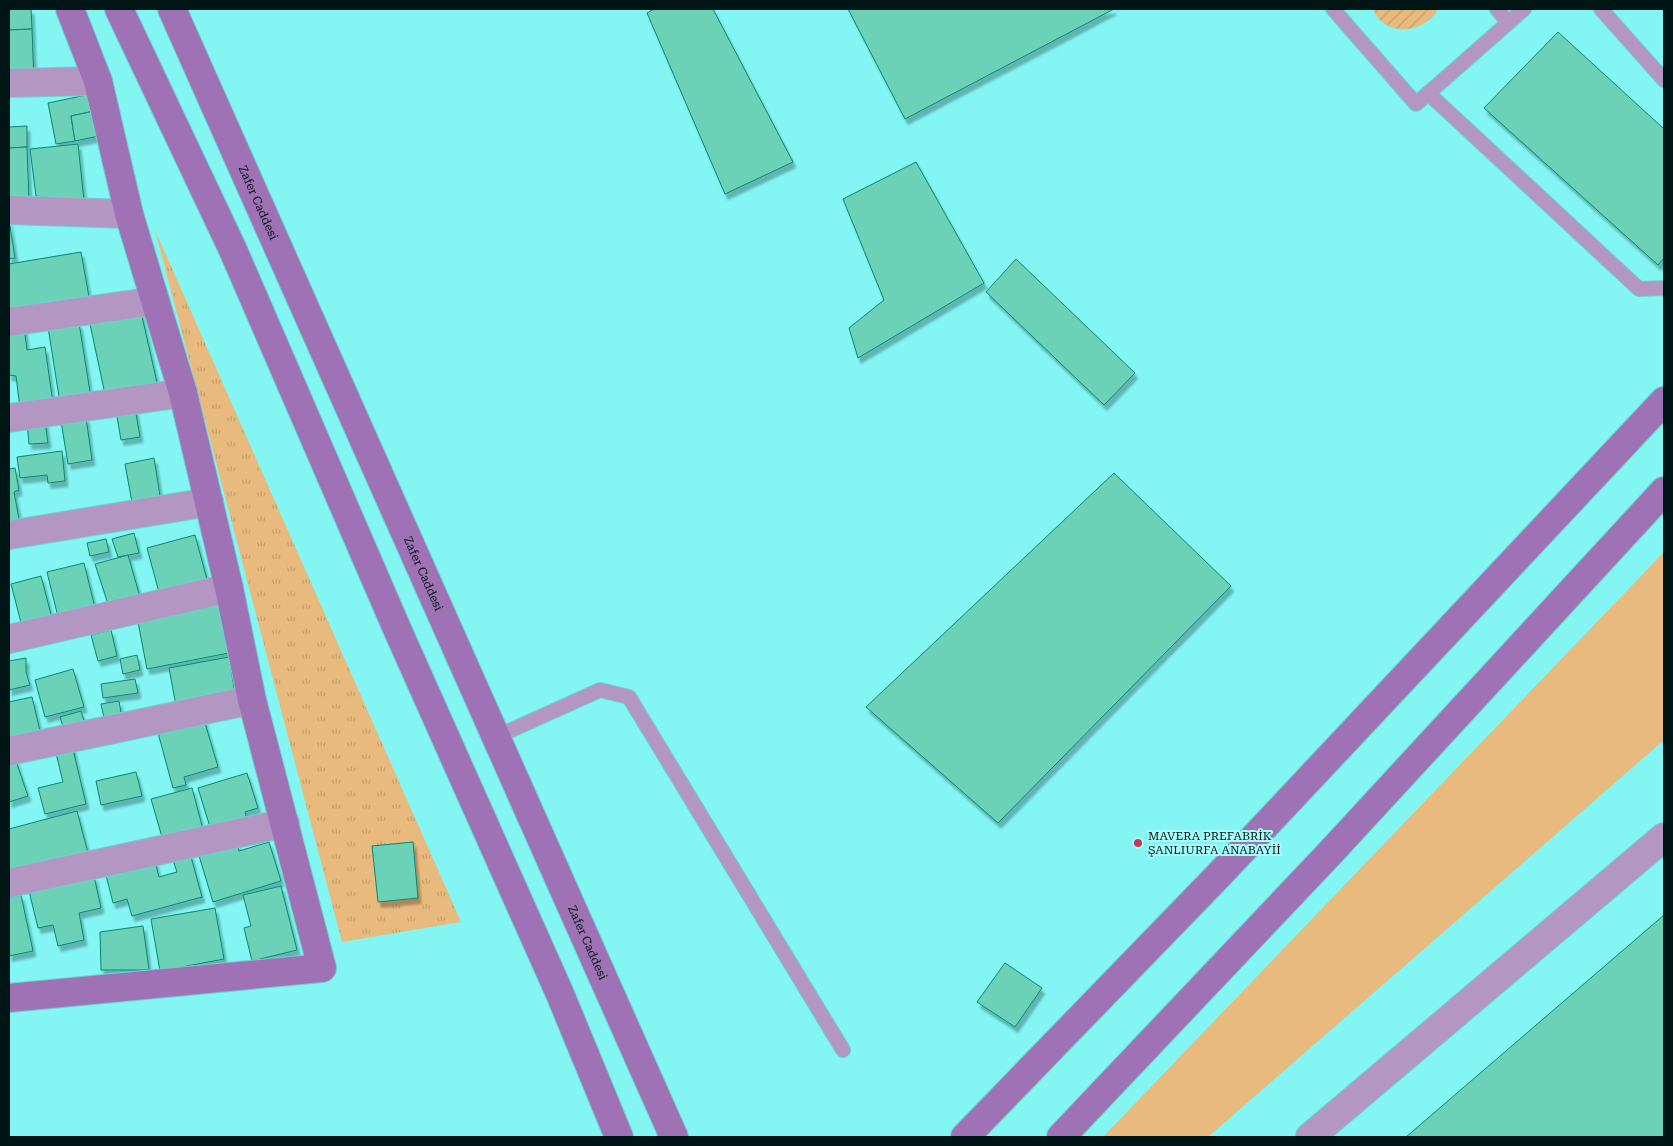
<svg xmlns="http://www.w3.org/2000/svg" width="1673" height="1146" font-family="'Roboto Serif',serif">
<style>
.grass{fill:url(#grass-tufts)}
.park{fill:#e8ba7d}
.garden{fill:url(#garden-furrows)}
.building{fill:#6cd2b7;stroke:#08876f;filter:url(#shadow)}
.lines{fill:none;stroke-linecap:round;stroke-linejoin:round}
.lane-casing{stroke:#6ed1d0;stroke-width:16}
.street-casing{stroke:#6ed1d0;stroke-width:30}
.secondary-casing{stroke:#6ed1d0;stroke-width:30}
.lane{stroke:#b496c3;stroke-width:14}
.street{stroke:#b496c3;stroke-width:28}
.secondary{stroke:#9e72b4;stroke-width:28}
.poi-dot{fill:#c73753;stroke:#a7fefc;stroke-width:2}
.labels{text-anchor:middle;dominant-baseline:central;stroke-width:4;stroke-linejoin:round;paint-order:stroke}
.street-label{font-size:12px;fill:#001616;stroke:#a7fefc}
.poi-label{font-size:12px;fill:#001616;stroke:#a7fefc;text-anchor:start}
</style>
<defs>
<pattern id="grass-tufts" width="24" height="20" patternUnits="userSpaceOnUse" patternTransform="scale(1.25)"><rect width="24" height="20" fill="#e8ba7d"/><path d="M3 7l-1-3M5 7V3M7 7l1-3M15 17l-1-3M17 17v-4M19 17l1-3" fill="none" stroke="#c59f6b"/></pattern>
<pattern id="garden-furrows" width="10" height="10" patternUnits="userSpaceOnUse" patternTransform="scale(1.25)"><rect width="10" height="10" fill="#e8ba7d"/><path d="M-1 1l2-2M0 10L10 0M9 11l2-2" fill="none" stroke="#c59f6b"/></pattern>
<filter id="shadow"><feDropShadow dx="3" dy="5.5" stdDeviation="1" flood-color="#0004"/></filter>
</defs>
<rect width="100%" height="100%" fill="#83f5f3"/>
<path class="grass" d="M155 230 461 922 342 942Z"/>
<path class="park" d="M1664 552V740L1208 1137H1103Z"/>
<path class="garden" d="M1373 9H1438C1425 34 1384 38 1373 9Z"/>
<g class="building">
<path d="M9 9H31L32 29 9 30Z"/>
<path d="M654 9H713L793 162 725 194 647 13Z"/>
<path d="M848 9H1114L905 119Z"/>
<path d="M32 29 34 82H9V30Z"/>
<path d="M1558 32 1664 129V258L1658 265 1484 108Z"/>
<path d="M91 94 94 111 71 116 75 141 56 144 48 103Z"/>
<path d="M94 111 99 136 75 141 71 116Z"/>
<path d="M27 126V147L9 148V127Z"/>
<path d="M78 144 84 201 36 196 30 149Z"/>
<path d="M27 147 29 201 9 202V148Z"/>
<path d="M916 162 984 283 858 358 849 328 884 300 843 199Z"/>
<path d="M9 220 15 258 9 259Z"/>
<path d="M81 252 89 297 9 310V264Z"/>
<path d="M1016 259 1135 373 1104 405 986 292Z"/>
<path d="M141 312 158 387 106 399 90 324Z"/>
<path d="M79 323 91 398 60 403 48 327Z"/>
<path d="M24 327 27 350 45 347 53 403 20 408 16 376 9 375V330Z"/>
<path d="M135 408 140 437 121 440 116 411Z"/>
<path d="M86 417 92 460 68 464 61 421Z"/>
<path d="M45 421 48 443 29 444 27 423Z"/>
<path d="M62 451 65 481 48 483 47 475 20 478 17 457Z"/>
<path d="M154 458 161 502 133 508 125 464Z"/>
<path d="M15 468 19 490 14 492 19 519 9 522V469Z"/>
<path d="M1114 473 1231 586 998 823 866 707Z"/>
<path d="M134 533 139 553 118 557 112 539Z"/>
<path d="M195 535 208 583 160 596 147 548Z"/>
<path d="M106 539 109 552 90 556 87 543Z"/>
<path d="M128 555 140 597 109 607 95 564Z"/>
<path d="M84 563 95 608 58 617 47 572Z"/>
<path d="M41 576 53 622 23 630 11 584Z"/>
<path d="M224 600 234 652 147 669 137 617Z"/>
<path d="M111 630 117 656 98 661 91 635Z"/>
<path d="M137 655 140 670 123 674 120 659Z"/>
<path d="M229 657 236 700 177 711 169 668Z"/>
<path d="M26 658V672L30 685 9 690V661Z"/>
<path d="M73 669 84 707 45 717 35 680Z"/>
<path d="M135 679 138 693 103 698 101 684Z"/>
<path d="M32 697 41 735 9 742V702Z"/>
<path d="M119 701 122 719 105 722 101 704Z"/>
<path d="M81 711 86 727 65 733 60 717Z"/>
<path d="M203 716 218 767 184 777 186 785 173 788 157 729Z"/>
<path d="M72 745 86 804 45 814 38 788 63 782 55 749Z"/>
<path d="M14 755 28 796 9 802V757Z"/>
<path d="M136 772 142 796 101 805 96 781Z"/>
<path d="M247 773 258 808 245 812 249 826 213 837 198 788Z"/>
<path d="M192 788 204 833 164 844 151 799Z"/>
<path d="M77 811 89 857 9 879V829Z"/>
<path d="M235 838 239 851 269 842 281 881 213 902 197 849Z"/>
<path d="M413 842 418 898 378 902 372 846Z"/>
<path d="M190 853 202 897 132 916 127 899 113 903 105 871 154 858 159 877 177 872 172 857Z"/>
<path d="M94 876 101 908 79 913 84 940 58 946 53 925 38 928 29 891Z"/>
<path d="M281 886 297 950 252 961 244 928 251 926 243 895Z"/>
<path d="M21 895 33 951 9 956V898Z"/>
<path d="M215 908 224 959 160 971 151 919Z"/>
<path d="M1664 915V1135L1662 1137H1406Z"/>
<path d="M143 926 149 970H101L100 932Z"/>
<path d="M1005 963 1042 988 1015 1027 977 1002Z"/>
</g>
<g class="lines">
<g class="lane-casing">
<g id="lane">
<path d="M1333 9 1416 104 1524 9"/>
<path d="M1497 9 1508 22"/>
<path d="M1601 9 1664 80"/>
<path d="M1428 93 1639 289 1664 288"/>
<path d="M496 737 600 690 629 697 843 1050"/>
</g>
</g>
<g class="street-casing">
<g id="street">
<path d="M9 83 98 81"/>
<path d="M9 210 129 214"/>
<path d="M9 322 155 301"/>
<path d="M9 418 183 393"/>
<path d="M9 535 209 502"/>
<path d="M9 639 229 588"/>
<path d="M9 751 252 700"/>
<path d="M9 883 285 823"/>
<path d="M1310 1137 1664 837"/>
</g>
</g>
<g class="secondary-casing">
<g id="secondary">
<path d="M119 9 233 250 398 631 560 994 619 1137"/>
<path id="s1" d="M172 9 674 1137"/>
<path d="M9 998 322 968 252 700 229 588 183 393 129 214 98 81 70 9"/>
<path d="M965 1137 1218 876 1664 401"/>
<path d="M1061 1137 1331 852 1664 491"/>
</g>
</g>
<use href="#lane" class="lane"/>
<use href="#street" class="street"/>
<use href="#secondary" class="secondary"/>
</g>
<circle class="poi-dot" cx="1138" cy="843" r="5"/>
<g class="labels">
<g class="street-label">
<text stroke="none"><textPath href="#s1" startOffset="212">Zafer Caddesi</textPath></text>
<text stroke="none"><textPath href="#s1" startOffset="618">Zafer Caddesi</textPath></text>
<text stroke="none"><textPath href="#s1" startOffset="1022">Zafer Caddesi</textPath></text>
</g>
<g class="poi-label">
<text x="1148" y="836">MAVERA PREFABRİK<tspan x="1148" dy="14">ŞANLIURFA ANABAYİİ</tspan></text>
</g>
</g>
<rect width="1673" height="1146" fill="none" stroke="#001616" stroke-width="20"/>
</svg>
